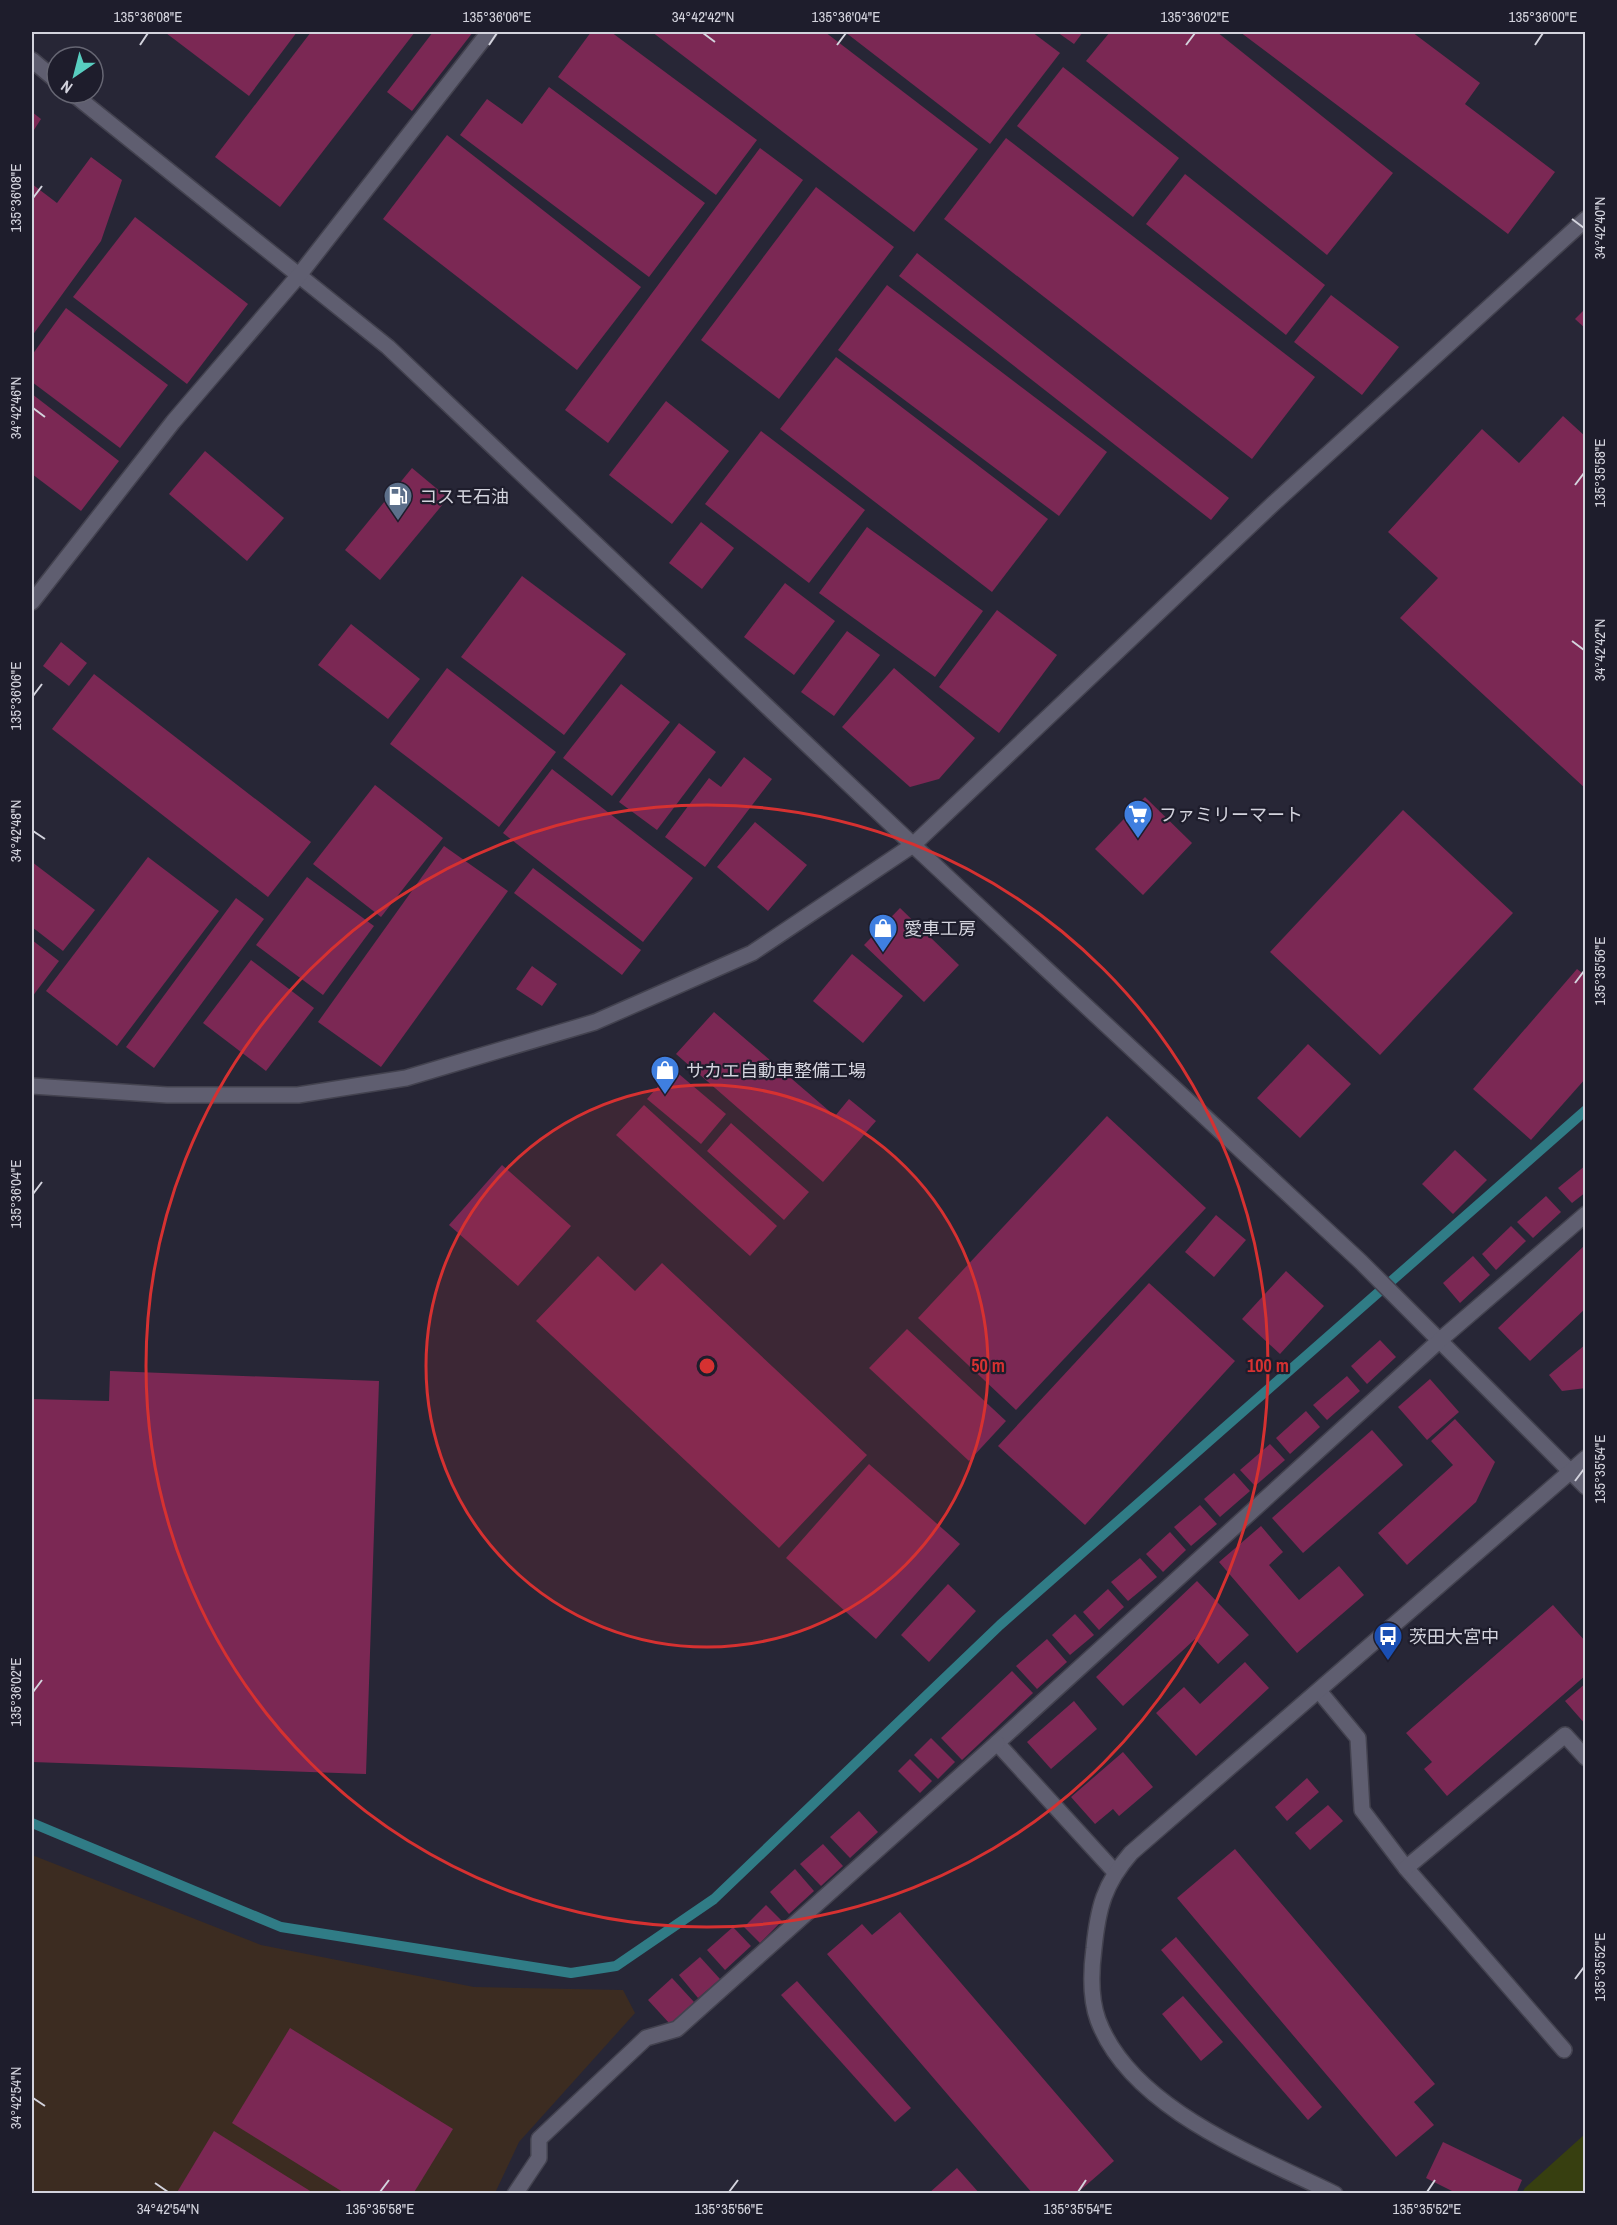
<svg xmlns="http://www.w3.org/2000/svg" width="1617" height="2225" font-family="'Archivo Narrow','Noto Sans JP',sans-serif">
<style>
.industrial{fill:#3c2c21}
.green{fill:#373f10}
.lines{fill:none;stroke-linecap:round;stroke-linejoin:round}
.stream{stroke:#307c86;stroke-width:10}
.building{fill:#7b2854}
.minor-casing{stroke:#43424f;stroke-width:18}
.minor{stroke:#5f5e70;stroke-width:15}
.ticks{fill:none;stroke:#d3d3dd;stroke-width:2}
.ring{fill:none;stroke:#d63131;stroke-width:3}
.labels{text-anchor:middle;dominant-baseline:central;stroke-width:4.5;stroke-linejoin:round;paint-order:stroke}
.poi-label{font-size:18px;fill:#d3d3dd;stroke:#1e1d2c;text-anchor:start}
.centre{fill:#d63131;stroke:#1e1d2c;stroke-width:3}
.ring-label{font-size:18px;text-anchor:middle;font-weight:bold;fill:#d63131;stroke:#1e1d2c;stroke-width:4.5;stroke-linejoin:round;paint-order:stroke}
.neatline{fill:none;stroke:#d3d3dd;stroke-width:2}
.ticks-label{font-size:15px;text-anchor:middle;fill:#d3d3dd}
</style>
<rect width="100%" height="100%" fill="#272636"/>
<path class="industrial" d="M32 1855 261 1945 474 1987 623 1990 635 2013 519 2142 495 2193H32Z"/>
<path class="green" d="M1585 2134V2193H1522L1525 2188Z"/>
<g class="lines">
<path class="stream" d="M32 1823 281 1927 571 1973 616 1966 714 1899 1000 1625 1586 1110"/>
</g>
<g class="building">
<path d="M167 32H297L249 96 166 33Z"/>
<path d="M311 32H415L280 207 215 157Z"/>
<path d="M433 32H473L412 111 387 92Z"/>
<path d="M591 32H611L757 140 716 195 558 77Z"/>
<path d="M652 32H825L978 149 914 232Z"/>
<path d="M845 32H1032L1060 53 990 144Z"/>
<path d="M1057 32H1083L1074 44Z"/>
<path d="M1110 32H1217L1393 173 1327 255 1086 61Z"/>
<path d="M1240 32H1412L1480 83 1465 104 1555 172 1508 234Z"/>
<path d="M1063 67 1179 158 1133 217 1017 126Z"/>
<path d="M549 87 705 203 649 277 460 135 487 99 522 124Z"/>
<path d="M32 112 41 119 32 133Z"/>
<path d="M447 135 641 287 577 370 383 219Z"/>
<path d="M1006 138 1315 377 1252 459 944 219Z"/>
<path d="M760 148 803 180 608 443 565 410Z"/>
<path d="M91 157 122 180 101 241 32 336V184L57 203Z"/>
<path d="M1185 174 1325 285 1286 335 1146 224Z"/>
<path d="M816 187 894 247 779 399 701 340Z"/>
<path d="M135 217 248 304 187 384 73 297Z"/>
<path d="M917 253 1229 498 1211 520 899 276Z"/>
<path d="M887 285 1107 452 1059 516 838 350Z"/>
<path d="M1331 295 1399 347 1362 395 1294 342Z"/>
<path d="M66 308 168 385 120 448 32 382V355Z"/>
<path d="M1586 308V329L1575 319Z"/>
<path d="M836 357 1048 519 992 592 780 429Z"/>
<path d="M32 394 119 461 81 511 32 474Z"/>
<path d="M666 401 729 451 672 524 609 475Z"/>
<path d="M1563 416 1586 437V789L1400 618 1438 578 1388 532 1482 429 1519 463Z"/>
<path d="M761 431 865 510 809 583 705 504Z"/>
<path d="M205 451 284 518 247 561 169 494Z"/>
<path d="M412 468 448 498 380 580 345 550Z"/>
<path d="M701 522 734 548 702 589 669 563Z"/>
<path d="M867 527 983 611 935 677 819 593Z"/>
<path d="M522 576 626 654 564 735 461 657Z"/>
<path d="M785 583 835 621 794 675 744 637Z"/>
<path d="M997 610 1057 655 999 733 939 687Z"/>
<path d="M351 624 420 679 388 719 318 665Z"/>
<path d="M847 631 880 655 834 716 801 692Z"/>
<path d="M61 642 87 663 69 686 43 666Z"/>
<path d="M447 668 556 752 499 827 390 744Z"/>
<path d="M894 668 975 738 939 779 910 787 842 727Z"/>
<path d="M94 674 311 842 268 897 52 729Z"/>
<path d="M621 684 670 722 612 796 563 758Z"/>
<path d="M679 723 716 752 657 830 619 802Z"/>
<path d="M744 757 772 779 705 867 665 837 709 778 721 787Z"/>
<path d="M552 769 693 878 643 942 503 833Z"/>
<path d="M375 785 443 838 381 917 313 864Z"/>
<path d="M1145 797 1192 843 1143 895 1095 849Z"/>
<path d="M1403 810 1513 913 1380 1055 1270 952Z"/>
<path d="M755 822 807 865 768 911 717 867Z"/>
<path d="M444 846 508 891 381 1067 318 1022Z"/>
<path d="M148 857 219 911 117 1046 46 991Z"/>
<path d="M32 862 95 910 63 951 32 927Z"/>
<path d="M533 868 641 950 622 975 514 893Z"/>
<path d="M307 877 374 926 323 995 256 945Z"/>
<path d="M236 898 264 919 154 1068 126 1047Z"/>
<path d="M900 908 959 965 924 1002 864 945Z"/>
<path d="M32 940 59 961 32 997Z"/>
<path d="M852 954 903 996 863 1043 813 1001Z"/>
<path d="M251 960 314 1008 266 1071 203 1023Z"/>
<path d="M532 966 557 984 542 1006 516 989Z"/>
<path d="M1577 969 1586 976V1078L1531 1140 1473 1089Z"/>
<path d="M714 1012 835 1116 849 1099 876 1121 823 1182 676 1054Z"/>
<path d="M1308 1044 1351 1084 1300 1138 1257 1098Z"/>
<path d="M673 1069 726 1114 701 1144 647 1099Z"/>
<path d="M644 1105 777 1226 750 1256 616 1135Z"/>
<path d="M1107 1116 1206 1208 1016 1410 918 1318Z"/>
<path d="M731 1123 809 1192 784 1220 707 1151Z"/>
<path d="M1455 1150 1487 1180 1453 1214 1422 1184Z"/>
<path d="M502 1165 571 1226 518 1286 449 1225Z"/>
<path d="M1586 1165V1192L1572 1203 1558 1188Z"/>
<path d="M1546 1196 1561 1212 1533 1238 1517 1222Z"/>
<path d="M1216 1215 1246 1240 1214 1277 1185 1252Z"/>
<path d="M1511 1226 1526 1241 1496 1270 1482 1254Z"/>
<path d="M1586 1244V1308L1530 1361 1498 1328Z"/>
<path d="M598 1256 635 1291 662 1263 867 1455 779 1548 536 1321Z"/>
<path d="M1473 1256 1490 1275 1460 1303 1443 1283Z"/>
<path d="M1286 1271 1324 1306 1280 1354 1242 1319Z"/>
<path d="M1149 1283 1235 1361 1085 1525 998 1446Z"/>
<path d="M907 1329 1006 1421 969 1461 869 1368Z"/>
<path d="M1380 1340 1396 1357 1367 1384 1351 1366Z"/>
<path d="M1586 1344V1388L1562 1391 1549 1375Z"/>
<path d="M110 1371 379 1381 366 1774 32 1762V1399L109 1401Z"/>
<path d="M1347 1376 1360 1391 1327 1420 1313 1405Z"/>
<path d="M1430 1379 1459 1412 1427 1440 1398 1407Z"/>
<path d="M1306 1411 1320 1427 1290 1454 1276 1438Z"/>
<path d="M1455 1419 1495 1462 1476 1502 1407 1565 1378 1533 1453 1465 1431 1441Z"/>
<path d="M1372 1430 1403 1465 1303 1553 1272 1518Z"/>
<path d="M1270 1444 1285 1460 1255 1486 1240 1470Z"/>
<path d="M869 1464 960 1544 876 1639 786 1558Z"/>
<path d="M1234 1473 1250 1491 1220 1517 1204 1499Z"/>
<path d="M1200 1505 1217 1524 1191 1546 1174 1527Z"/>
<path d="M1261 1526 1283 1552 1269 1565 1299 1600 1339 1566 1364 1595 1297 1653 1219 1562Z"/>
<path d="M1170 1532 1186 1550 1163 1572 1146 1554Z"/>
<path d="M1140 1558 1157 1577 1128 1601 1111 1582Z"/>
<path d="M1197 1581 1249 1635 1218 1664 1195 1639 1123 1706 1096 1677Z"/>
<path d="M948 1584 976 1611 929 1662 901 1635Z"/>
<path d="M1108 1589 1124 1607 1099 1630 1083 1612Z"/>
<path d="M1553 1605 1586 1642V1675L1447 1796 1424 1769 1432 1762 1406 1733Z"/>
<path d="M1075 1614 1094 1635 1070 1655 1052 1635Z"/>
<path d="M1047 1639 1067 1662 1037 1689 1016 1666Z"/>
<path d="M1245 1662 1269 1688 1196 1756 1156 1713 1184 1687 1200 1704Z"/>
<path d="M1012 1671 1033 1693 962 1760 941 1738Z"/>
<path d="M1586 1683V1725L1565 1701Z"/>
<path d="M1074 1701 1097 1729 1051 1769 1027 1742Z"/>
<path d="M931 1738 955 1762 938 1779 914 1755Z"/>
<path d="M1123 1752 1153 1787 1119 1816 1113 1809 1095 1824 1071 1797Z"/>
<path d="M910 1759 932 1781 920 1793 898 1771Z"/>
<path d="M1307 1778 1319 1792 1287 1821 1275 1807Z"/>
<path d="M1328 1805 1343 1821 1310 1850 1295 1833Z"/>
<path d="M859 1811 878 1832 850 1858 830 1837Z"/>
<path d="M823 1844 843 1866 821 1886 800 1864Z"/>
<path d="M1235 1849 1435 2084 1414 2102 1434 2125 1396 2157 1177 1898Z"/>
<path d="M795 1869 814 1891 789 1914 770 1892Z"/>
<path d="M766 1905 782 1921 760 1943 744 1927Z"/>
<path d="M900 1912 1114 2161 1076 2194H1033L827 1954 862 1924 872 1935Z"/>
<path d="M733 1927 751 1946 725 1970 707 1950Z"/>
<path d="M1176 1937 1322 2107 1308 2120 1161 1950Z"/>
<path d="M700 1957 720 1979 698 1998 679 1975Z"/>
<path d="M672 1978 694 2002 670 2024 648 2000Z"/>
<path d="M797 1981 911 2108 895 2122 781 1995Z"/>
<path d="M1183 1996 1223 2042 1201 2061 1162 2014Z"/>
<path d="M290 2028 453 2129 413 2194H346L232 2123Z"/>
<path d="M214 2131 315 2194H176Z"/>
<path d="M1443 2142 1522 2180 1516 2194H1458L1426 2178Z"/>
<path d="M957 2168 980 2194H928Z"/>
</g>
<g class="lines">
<g class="minor-casing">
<g id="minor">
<path d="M32 60 57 81"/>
<path d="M72 93 388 347 913 845 1361 1262 1586 1487"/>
<path d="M32 602 173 422 300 274 489 32"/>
<path d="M32 1086 167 1095H298L406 1078 595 1022 752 953 913 845 1274 503 1586 219"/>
<path d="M1319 1691 1358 1738 1362 1810 1406 1868 1564 2050"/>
<path d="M1406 1868 1565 1735 1586 1758"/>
<path d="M1115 1872 997 1743 1440 1340 1586 1214"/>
<path d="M515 2194 539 2158V2139L646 2038 677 2029 997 1743"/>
<path d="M1335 2194C1256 2155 1131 2109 1098 2020 1090 1998 1091 1971 1094 1948 1098 1908 1104 1884 1131 1853L1586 1458"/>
</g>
</g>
<use href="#minor" class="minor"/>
</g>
<path class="ticks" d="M703 33 715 42M140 45 148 33M489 45 497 33M837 45 846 33M1186 45 1195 33M1535 45 1543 33M33 198 42 186M1572 219 1584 228M33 408 45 417M1575 485 1584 473M1572 641 1584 650M33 696 42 684M33 831 45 839M1575 983 1584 971M33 1194 42 1182M1575 1481 1584 1469M33 1692 42 1680M1575 1979 1584 1967M33 2098 45 2106M155 2183 168 2192M380 2192 389 2180M729 2192 738 2180M1078 2192 1086 2180M1427 2192 1435 2180"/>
<circle cx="707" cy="1366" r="281" fill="#d63131" fill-opacity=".12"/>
<g class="ring">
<circle cx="707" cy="1366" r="281"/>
<circle cx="707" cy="1366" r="561"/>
</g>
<defs>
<g id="fuel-pin" transform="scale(1.5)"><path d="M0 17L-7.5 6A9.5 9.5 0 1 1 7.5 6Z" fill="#5c6f8a" stroke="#1e1d2c"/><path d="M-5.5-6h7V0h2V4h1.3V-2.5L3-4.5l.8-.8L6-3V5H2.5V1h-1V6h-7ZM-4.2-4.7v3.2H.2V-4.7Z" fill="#fff"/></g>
<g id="supermarket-pin" transform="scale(1.5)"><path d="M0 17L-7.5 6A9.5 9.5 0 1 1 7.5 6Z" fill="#3f7fe0" stroke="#1e1d2c"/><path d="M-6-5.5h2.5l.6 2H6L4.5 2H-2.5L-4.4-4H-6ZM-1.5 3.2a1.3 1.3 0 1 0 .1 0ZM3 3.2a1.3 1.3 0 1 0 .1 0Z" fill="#fff"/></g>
<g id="shop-pin" transform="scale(1.5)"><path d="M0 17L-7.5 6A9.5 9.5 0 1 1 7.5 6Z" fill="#3f7fe0" stroke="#1e1d2c"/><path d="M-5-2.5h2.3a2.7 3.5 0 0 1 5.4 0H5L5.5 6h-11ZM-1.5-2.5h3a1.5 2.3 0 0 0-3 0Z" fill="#fff"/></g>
<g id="bus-pin" transform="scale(1.5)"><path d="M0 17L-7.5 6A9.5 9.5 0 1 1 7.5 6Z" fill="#1a4fb4" stroke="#1e1d2c"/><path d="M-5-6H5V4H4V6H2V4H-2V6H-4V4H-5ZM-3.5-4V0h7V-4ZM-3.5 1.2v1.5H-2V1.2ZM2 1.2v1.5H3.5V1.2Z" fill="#fff"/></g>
</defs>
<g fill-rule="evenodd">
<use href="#fuel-pin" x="398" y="496"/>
<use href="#supermarket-pin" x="1138" y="814"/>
<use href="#shop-pin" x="883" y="928"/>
<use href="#shop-pin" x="665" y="1070"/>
<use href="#bus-pin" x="1388" y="1636"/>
</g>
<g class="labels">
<g class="poi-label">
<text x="419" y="496">コスモ石油</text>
<text x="1159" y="814">ファミリーマート</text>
<text x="904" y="928">愛車工房</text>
<text x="686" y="1070">サカエ自動車整備工場</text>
<text x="1409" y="1636">茨田大宮中</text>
</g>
</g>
<circle cx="707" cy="1366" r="9" class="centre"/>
<g class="ring-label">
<text x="988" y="1372">50 m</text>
<text x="1268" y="1372">100 m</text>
</g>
<rect width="1617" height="2225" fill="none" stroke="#1e1d2c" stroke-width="66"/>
<g transform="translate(75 75) rotate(215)"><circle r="28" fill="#1e1d2c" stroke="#666673" stroke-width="1.5"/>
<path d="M0-4.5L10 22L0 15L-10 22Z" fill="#58cec0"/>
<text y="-9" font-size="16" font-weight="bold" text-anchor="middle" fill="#d3d3dd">N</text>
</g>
<rect x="33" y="33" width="1551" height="2159" class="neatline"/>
<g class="ticks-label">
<text x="148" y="22">135°36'08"E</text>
<text x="497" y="22">135°36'06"E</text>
<text x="703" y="22">34°42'42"N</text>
<text x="846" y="22">135°36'04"E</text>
<text x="1195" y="22">135°36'02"E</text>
<text x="1543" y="22">135°36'00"E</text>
<text transform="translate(16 198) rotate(-90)" y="5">135°36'08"E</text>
<text transform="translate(1600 228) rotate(-90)" y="5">34°42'40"N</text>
<text transform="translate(16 408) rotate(-90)" y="5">34°42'46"N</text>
<text transform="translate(1600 473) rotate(-90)" y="5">135°35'58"E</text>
<text transform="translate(1600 650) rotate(-90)" y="5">34°42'42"N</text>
<text transform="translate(16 696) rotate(-90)" y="5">135°36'06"E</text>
<text transform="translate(16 831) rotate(-90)" y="5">34°42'48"N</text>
<text transform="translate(1600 971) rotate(-90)" y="5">135°35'56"E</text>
<text transform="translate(16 1194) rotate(-90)" y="5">135°36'04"E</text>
<text transform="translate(1600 1469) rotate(-90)" y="5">135°35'54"E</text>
<text transform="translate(16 1692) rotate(-90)" y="5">135°36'02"E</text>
<text transform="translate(1600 1967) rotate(-90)" y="5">135°35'52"E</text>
<text transform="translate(16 2098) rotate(-90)" y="5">34°42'54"N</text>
<text x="168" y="2214">34°42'54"N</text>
<text x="380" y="2214">135°35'58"E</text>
<text x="729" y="2214">135°35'56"E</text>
<text x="1078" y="2214">135°35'54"E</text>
<text x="1427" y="2214">135°35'52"E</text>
</g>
</svg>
